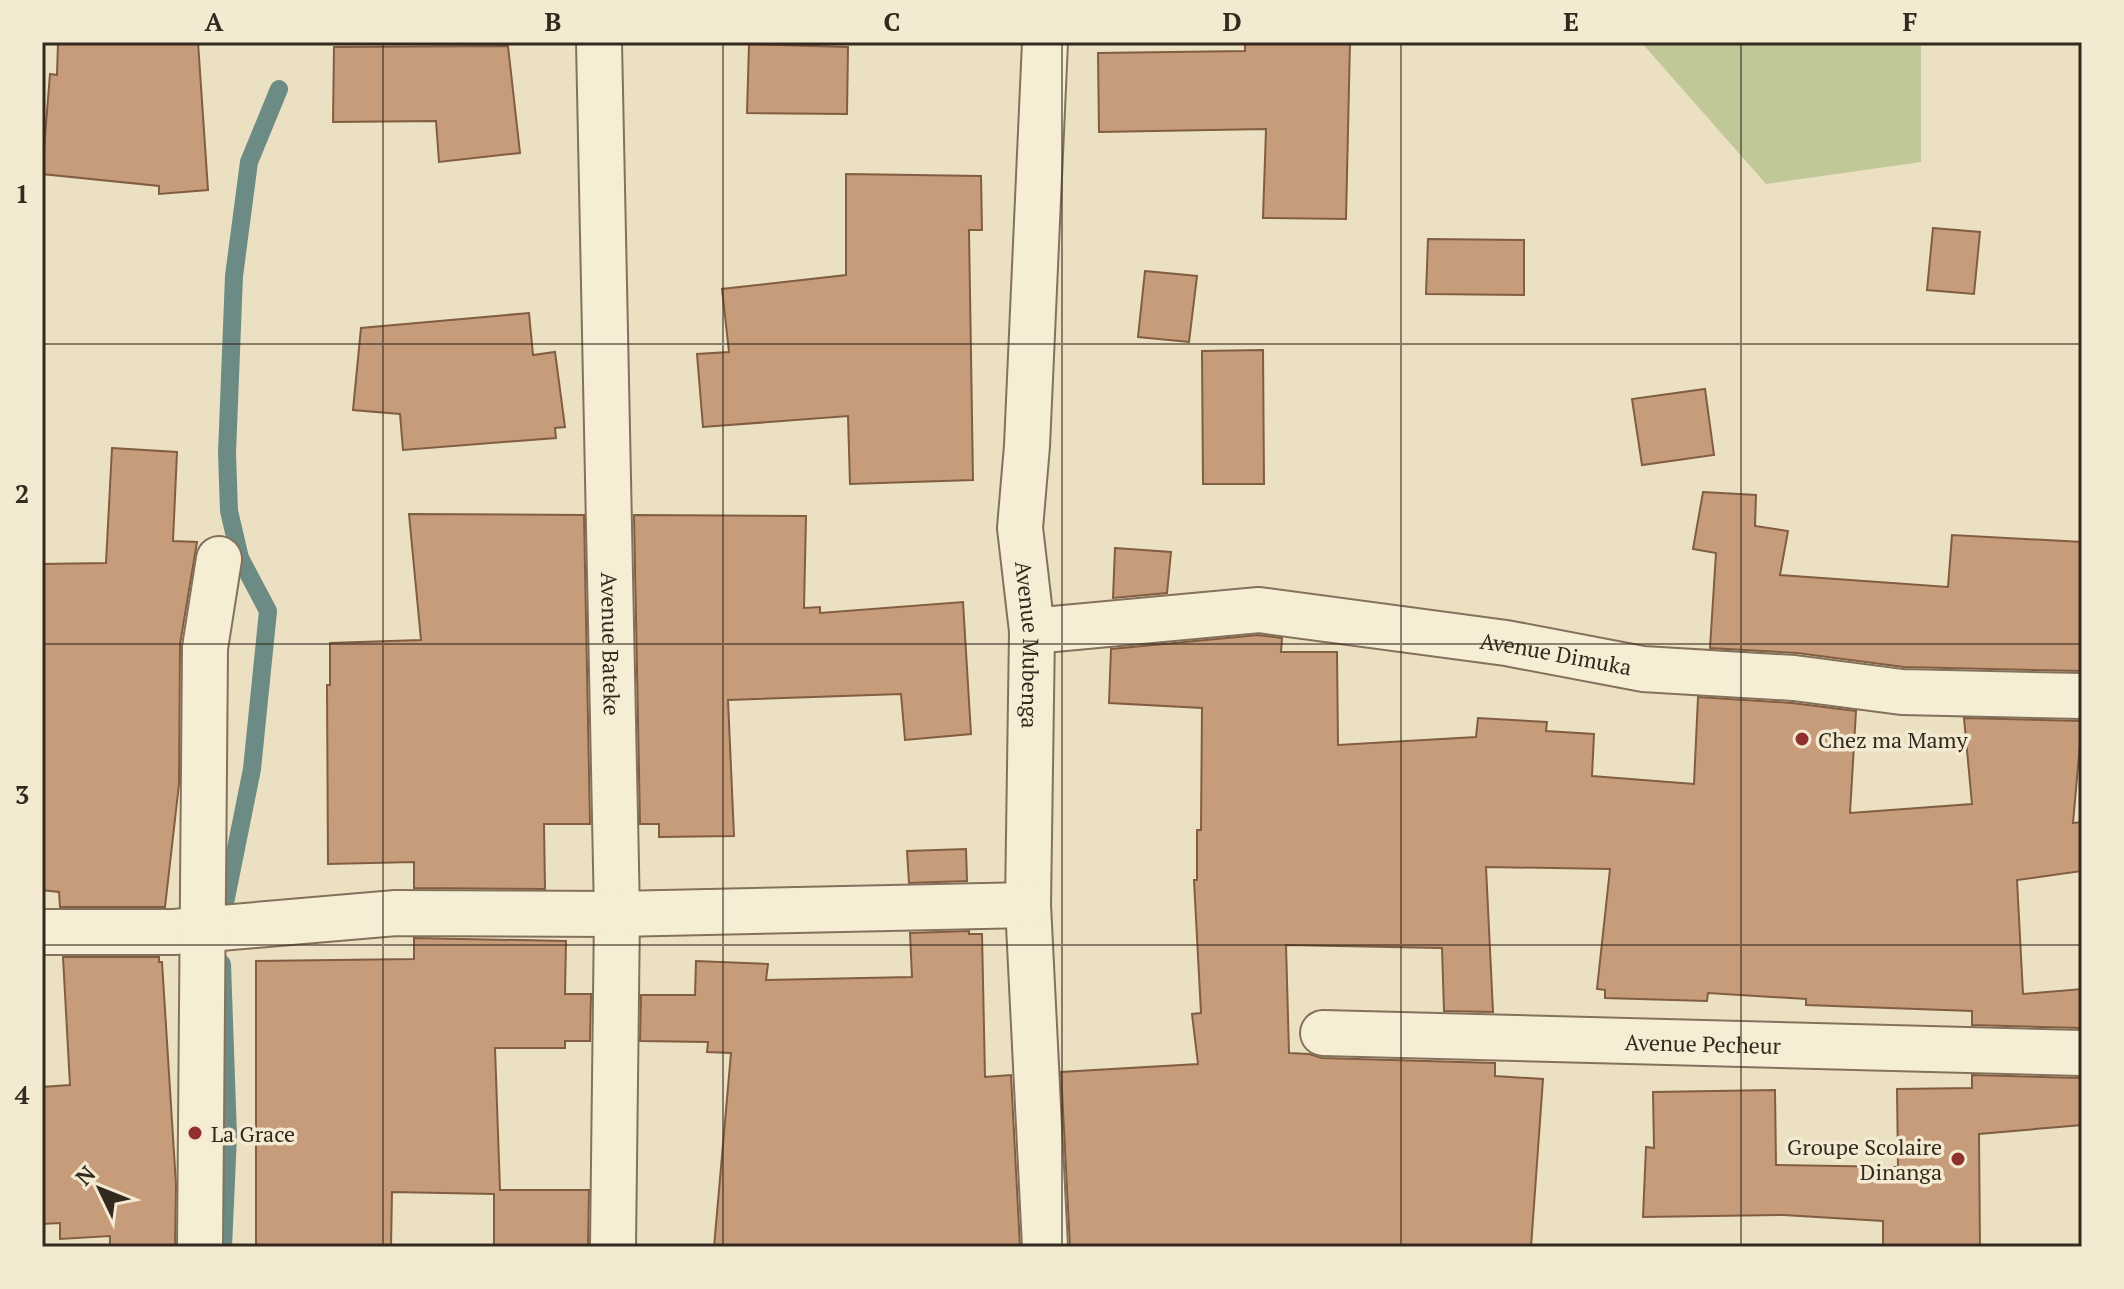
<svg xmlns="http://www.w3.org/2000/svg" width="2124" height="1289" font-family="'PT Serif',serif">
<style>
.green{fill:#c1c897}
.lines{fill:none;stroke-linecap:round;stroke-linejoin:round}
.stream{stroke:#6c8b84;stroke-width:18}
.building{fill:#c79c7a;stroke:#815d42;stroke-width:2}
.street-casing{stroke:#84715b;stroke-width:48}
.street{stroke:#f6edd5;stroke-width:44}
.grid{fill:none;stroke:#34291e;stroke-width:2;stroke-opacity:0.55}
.poi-dot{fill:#8f302e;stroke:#f3ead1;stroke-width:3}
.labels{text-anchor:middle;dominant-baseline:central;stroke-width:7;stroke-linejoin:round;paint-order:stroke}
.street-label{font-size:22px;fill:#34291e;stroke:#f3ead1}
.poi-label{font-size:22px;fill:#34291e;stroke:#f3ead1;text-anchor:start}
.neatline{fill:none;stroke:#34291e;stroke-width:3}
.grid-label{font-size:26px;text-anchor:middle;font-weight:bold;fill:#34291e}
</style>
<rect width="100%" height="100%" fill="#ebe0c2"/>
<path class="green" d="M1641 42H1921V162L1766 184Z"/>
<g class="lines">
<g class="stream">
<path d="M221 923 252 769 268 611 240 558 229 511 227 453 234 276 249 162 279 89"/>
<path d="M222 964 228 1136 223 1247"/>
</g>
</g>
<g class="building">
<path d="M58 42H198L208 190 159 194V186L42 174 50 74 57 75Z"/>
<path d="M1245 42H1350L1346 219 1263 218 1266 129 1099 132 1098 53 1245 51Z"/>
<path d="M749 44 848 47 847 114 747 113Z"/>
<path d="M508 46 520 153 439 162 436 121 333 122 334 47Z"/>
<path d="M846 174 981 176 982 230H969L973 480 850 484 848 416 703 427 697 354 729 352 722 289 846 275Z"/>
<path d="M1933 228 1980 232 1974 294 1927 290Z"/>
<path d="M1428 239 1524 240V295L1426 294Z"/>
<path d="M1145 271 1197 276 1189 342 1138 337Z"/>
<path d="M529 313 533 355 555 352 565 427 555 428 556 438 403 450 400 414 353 410 361 328Z"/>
<path d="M1263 350 1264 484H1203L1202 351Z"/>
<path d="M1705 389 1714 455 1642 465 1632 399Z"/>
<path d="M112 448 177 452 173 541 197 542 180 644 179 784 165 907H60L59 892 42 890V564L106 563Z"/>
<path d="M1703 492 1756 495 1755 526 1788 531 1780 575 1948 587 1952 535 2082 542V671L1904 667 1797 653 1710 648 1716 553 1693 549Z"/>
<path d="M409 514 584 515 590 824H544L545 889 414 888V862L328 864 327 685H330V643L421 640Z"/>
<path d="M634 515 806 516 804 608 820 607V613L963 602 971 734 905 740 901 694 728 700 734 836 659 837V824H640Z"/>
<path d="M1115 548 1171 552 1167 593 1113 598Z"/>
<path d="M1258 635 1282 638 1281 652H1337L1338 745 1476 737 1478 718 1547 722 1546 731 1594 734 1592 776 1694 784 1698 697 1792 703 1856 711 1850 813 1972 804 1964 718 2082 721 2073 823 2082 822V871L2017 880 2023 994 2082 989V1028L1972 1025V1011L1806 1005V999L1708 993 1707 1001 1605 998V990L1597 989 1610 869 1486 867 1493 1012 1444 1011 1442 948 1286 945 1289 1053 1309 1054 1322 1058 1495 1063V1076L1543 1079 1531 1247H1070L1061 1072 1198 1064 1192 1014 1201 1013 1194 880H1197V830H1201L1202 708 1109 703 1111 649Z"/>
<path d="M966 849 967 881 909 883 907 851Z"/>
<path d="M969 931V934H982L985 1077 1011 1075 1020 1247H714L731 1053 707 1052 708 1042 640 1041 641 995H695L696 961 768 964 766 980 912 977 910 933Z"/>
<path d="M414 938 566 941 565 994H591L590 1041H565V1048H495L500 1190H589L588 1247H494V1194L392 1192 391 1247H256V961L414 959Z"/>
<path d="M63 957H159V962H162L176 1185 175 1247H110V1236L60 1239V1223L42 1224V1087L70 1085Z"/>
<path d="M1972 1075 2082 1078V1125L1979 1134 1980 1247H1883V1221L1783 1215 1643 1217 1646 1147 1654 1148 1653 1092 1775 1090 1776 1165 1898 1167 1897 1089 1972 1088Z"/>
</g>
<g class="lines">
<g class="street-casing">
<g id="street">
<path id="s1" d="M599 42 617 914 613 1247"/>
<path id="s2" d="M1045 42 1027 446 1020 528 1032 631 1028 905 1045 1247"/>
<path id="s3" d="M1032 631 1259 610 1506 643 1643 669 1794 678 1902 692 2082 696"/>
<path d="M42 932H174L396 913 617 914 1028 905"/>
<path id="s4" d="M1323 1033 2082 1053"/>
<path d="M200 1247 205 648 219 559"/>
</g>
</g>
<use href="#street" class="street"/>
</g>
<path class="grid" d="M383 42V1247M723 42V1247M1062 42V1247M1401 42V1247M1741 42V1247M42 344H2082M42 644H2082M42 945H2082"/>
<g class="poi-dot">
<circle cx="1802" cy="739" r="8"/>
<circle cx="195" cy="1133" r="8"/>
<circle cx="1958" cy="1159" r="8"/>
</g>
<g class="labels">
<g class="street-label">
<text stroke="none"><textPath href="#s1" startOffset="602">Avenue Bateke</textPath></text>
<text stroke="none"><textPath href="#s2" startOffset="604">Avenue Mubenga</textPath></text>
<text stroke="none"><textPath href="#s3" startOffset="528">Avenue Dimuka</textPath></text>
<text stroke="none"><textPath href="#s4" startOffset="380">Avenue Pecheur</textPath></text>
</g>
<g class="poi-label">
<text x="1818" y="739">Chez ma Mamy</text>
<text x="211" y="1133">La Grace</text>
<text x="1942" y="1146" text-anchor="end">Groupe Scolaire<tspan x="1942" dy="25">Dinanga</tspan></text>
</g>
</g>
<rect width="2124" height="1289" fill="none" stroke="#f3ead1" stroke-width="88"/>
<g transform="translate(100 1189) rotate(313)" stroke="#f3ead1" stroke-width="6" paint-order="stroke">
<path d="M0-6L14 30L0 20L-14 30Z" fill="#34291e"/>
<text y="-12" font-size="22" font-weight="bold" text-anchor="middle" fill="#34291e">N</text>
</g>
<rect x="44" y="44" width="2036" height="1201" class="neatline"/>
<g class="grid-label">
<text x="214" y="31">A</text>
<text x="553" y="31">B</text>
<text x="892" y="31">C</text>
<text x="1232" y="31">D</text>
<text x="1571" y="31">E</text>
<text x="1910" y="31">F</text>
<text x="22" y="203">1</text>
<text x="22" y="503">2</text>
<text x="22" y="804">3</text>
<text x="22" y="1104">4</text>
</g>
</svg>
